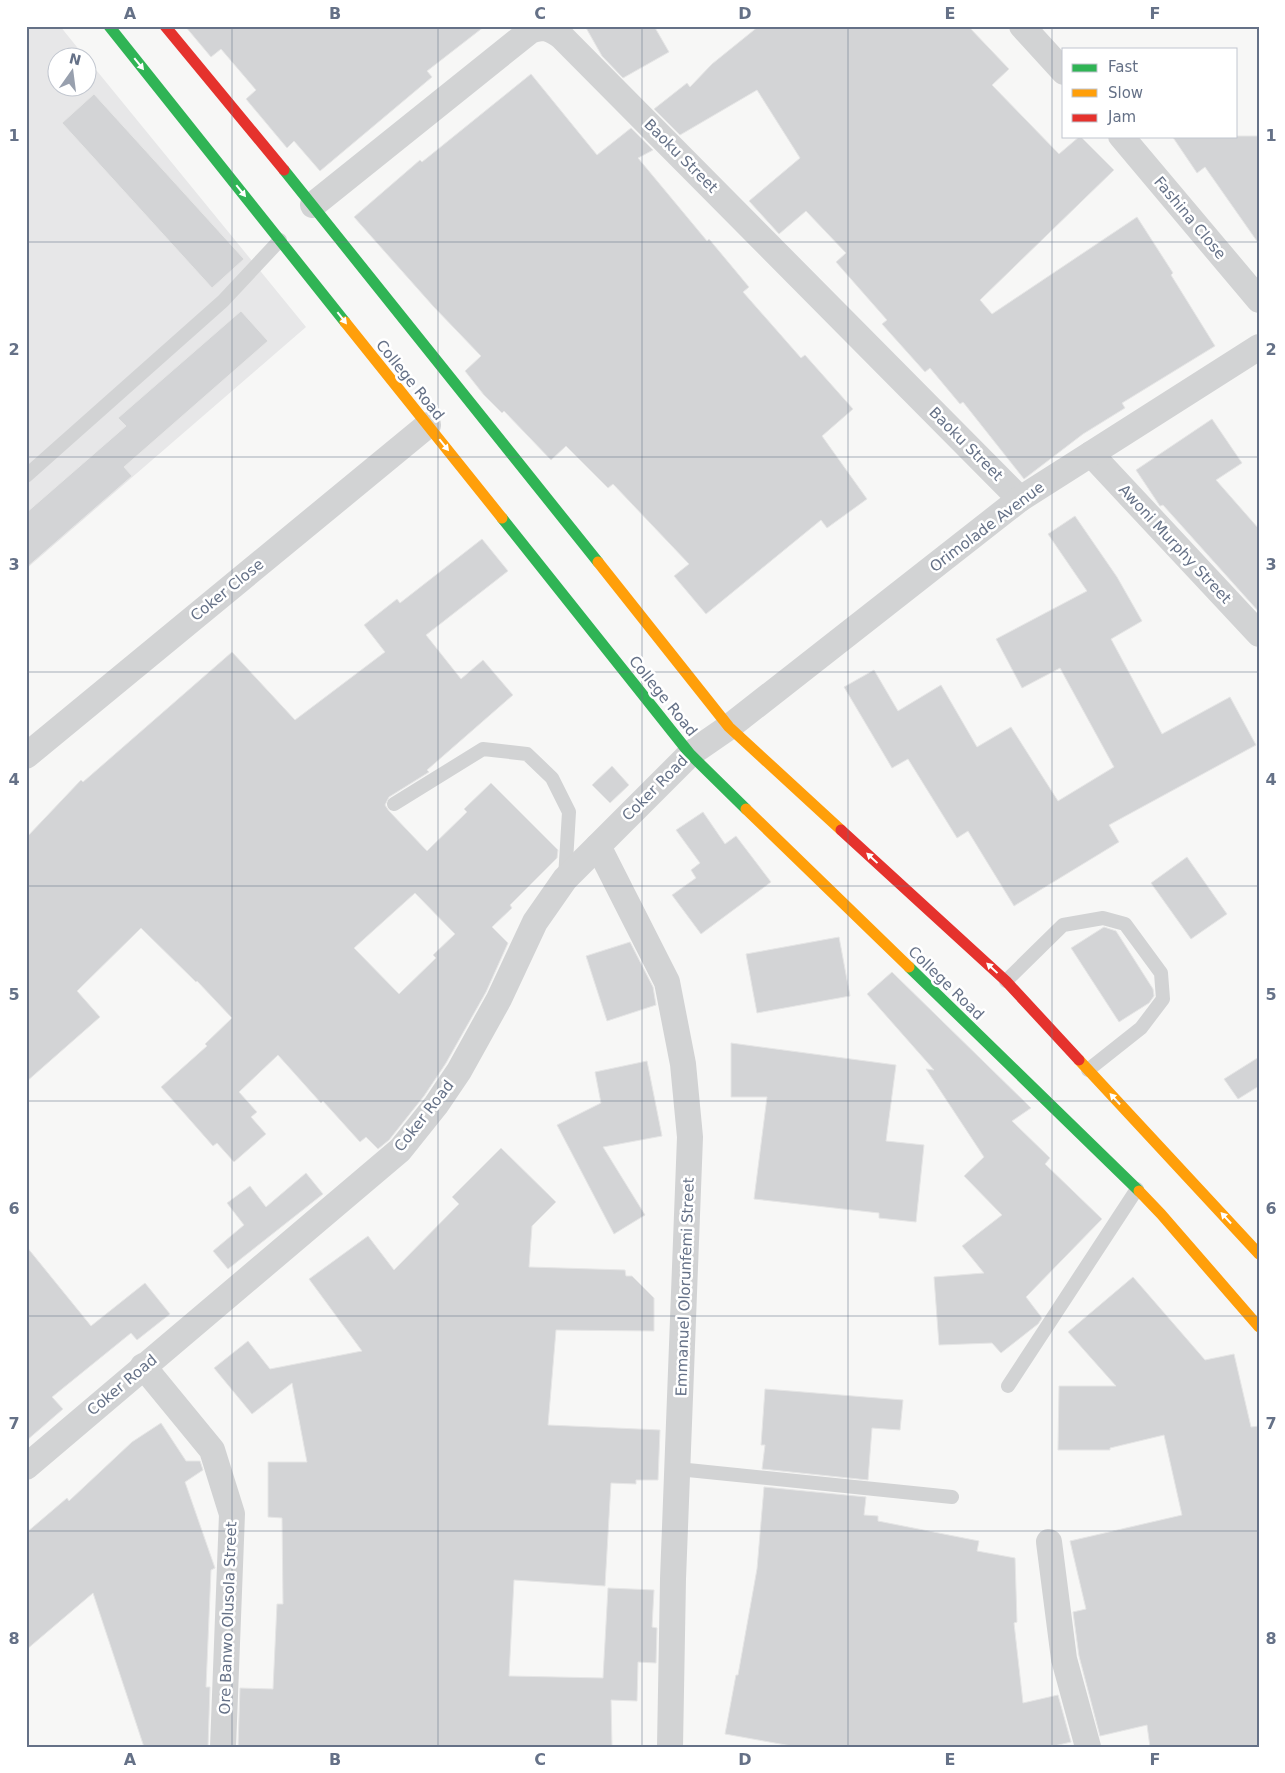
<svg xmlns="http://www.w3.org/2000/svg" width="1285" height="1773" font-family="'DejaVu Sans',sans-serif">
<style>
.built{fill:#e7e7e8}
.building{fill:#d3d4d6;stroke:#e6e6e6;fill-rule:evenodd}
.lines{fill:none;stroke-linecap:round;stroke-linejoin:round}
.lane{stroke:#d2d3d4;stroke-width:14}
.street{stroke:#d2d3d4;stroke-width:26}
.fast{stroke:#30b455;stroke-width:11}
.slow{stroke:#ff9f0a;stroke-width:11}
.jam{stroke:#e5322d;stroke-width:11}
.oneway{fill:#fff}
.grid{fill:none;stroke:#657187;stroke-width:1;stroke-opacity:0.55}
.labels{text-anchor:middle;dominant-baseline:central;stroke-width:5;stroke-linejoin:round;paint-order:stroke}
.street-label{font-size:15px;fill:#657187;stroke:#fff}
.neatline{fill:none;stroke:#657187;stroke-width:2}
.grid-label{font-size:16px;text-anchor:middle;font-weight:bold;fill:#657187}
</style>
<rect width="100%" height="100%" fill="#f7f7f6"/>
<path class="built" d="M26 26H60L85 57 58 58V88H88V60L306 327 26 569Z"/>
<g class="building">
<path d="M185 26H485L427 71 432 77 320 171 294 141 287 148 246 99 256 90 221 49 211 57Z"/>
<path d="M585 26H654L669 52 623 78 602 56Z"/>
<path d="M759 26H968L1009 69 992 85 1059 154 1080 136 1114 170 980 300 992 314 1137 217 1173 273 1171 275 1215 346 1122 403 1125 408 1083 434 1024 479 963 402 960 404 930 368 925 372 882 324 887 320 836 262 846 253 806 211 779 234 749 201 800 158 757 90 680 135 654 109 687 83 690 87 712 64Z"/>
<path d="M531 74 597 155 631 128 653 150 638 158 707 241 709 239 749 287 743 292 801 358 805 355 853 409 822 436 867 499 827 528 821 520 706 614 674 576 689 564 613 484 608 488 566 446 551 460 504 411 502 413 484 395 465 371 481 356 433 306 354 217 420 160 422 162Z"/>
<path d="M94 94 244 259 212 288 62 123Z"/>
<path d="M1172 136H1259V244L1205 167 1197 173Z"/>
<path d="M241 311 268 341 124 467 132 476 26 568V513L126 426 118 418Z"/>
<path d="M1212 419 1242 463 1216 480 1259 529V612L1163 505 1160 506 1136 470Z"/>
<path d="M1075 516 1117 577 1142 621 1111 639 1162 734 1230 697 1256 745 1109 825 1119 842 1014 906 968 831 957 838 908 759 892 768 844 687 874 670 898 711 941 685 977 747 1011 727 1058 801 1114 767 1060 668 1022 688 996 639 1087 591 1048 534Z"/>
<path d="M482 539 508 571 426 635 461 679 483 660 513 695 427 770 429 772 389 797 385 805 389 811 427 851 467 812 464 809 491 783 558 850 557 858 510 905 512 908 492 927 508 943 486 992 446 1063 424 1096 389 1140 378 1149 366 1137 360 1142 323 1101 321 1103 278 1055 239 1092 257 1112 251 1117 266 1134 234 1162 217 1143 213 1146 161 1087 207 1046 205 1044 232 1018 197 981 196 982 141 928 77 991 100 1017 26 1082V838L81 780 83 782 232 652 295 720 385 652 364 625 397 599 400 603ZM415 893 455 934 433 955 436 958 399 994 354 948Z"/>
<path d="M612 766 629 785 610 803 592 785Z"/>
<path d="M703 812 725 844 736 836 771 882 701 934 672 895 696 878 691 870 700 863 676 830Z"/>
<path d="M1187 857 1227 914 1191 939 1151 883Z"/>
<path d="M1104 927 1116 931 1153 989 1154 996 1149 1003 1119 1022 1071 948Z"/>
<path d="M839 937 850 996 757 1013 746 954Z"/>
<path d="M630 942 653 987 656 1005 607 1021 586 956Z"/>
<path d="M892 972 1030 1107 1031 1108 1012 1121 1050 1158 1045 1164 1102 1219 1026 1297 1042 1318 1038 1324 1001 1353 992 1343 939 1345 934 1277 984 1273 962 1246 1002 1215 964 1176 984 1157 926 1069 934 1070 867 994Z"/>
<path d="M731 1043 896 1065 886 1141 924 1145 916 1222 879 1218V1213L754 1199 767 1097H731Z"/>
<path d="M1259 1057V1086L1238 1099 1224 1079Z"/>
<path d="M647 1061 662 1136 603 1147 645 1215 614 1234 557 1125 601 1103 595 1072Z"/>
<path d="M501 1148 556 1202 532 1226 529 1267 625 1270 626 1276H632L654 1298V1331L556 1330 548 1425 660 1430 658 1480H636V1484L611 1483 605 1586 514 1580 509 1676 603 1678 608 1588 654 1590 652 1627 657 1628 656 1663 638 1662 637 1701 611 1700 612 1747H238L240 1688 273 1689 277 1604H283L282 1518 268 1517V1462H307L292 1383 252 1414 214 1368 248 1341 270 1369 362 1351 309 1279 368 1236 394 1270 459 1204 452 1197Z"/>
<path d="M306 1173 323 1194 228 1269 213 1251 244 1225 227 1203 250 1186 266 1207Z"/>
<path d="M26 1246 91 1326 145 1283 170 1314 137 1340 131 1333 52 1397 63 1409 26 1441Z"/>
<path d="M1133 1277 1205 1360 1234 1354 1251 1427 1259 1426V1747H1150L1147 1725 1100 1736 1079 1656 1073 1612 1086 1609 1070 1541 1182 1515 1164 1435 1110 1448V1450H1058L1059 1386H1116L1068 1332Z"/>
<path d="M765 1389 903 1400 900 1430 872 1428 868 1480 762 1469 765 1445H761Z"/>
<path d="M161 1423 186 1461H200L203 1470 185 1482 215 1568 211 1570 206 1687H210L208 1747H144L93 1593 26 1650V1533L67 1498 69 1501 132 1442Z"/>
<path d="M764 1487 866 1497 864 1515 878 1516V1521L979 1541 977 1551 1015 1558 1017 1622 1014 1623 1023 1703 1058 1695 1071 1742 1050 1747H797L725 1734 736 1675H738L757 1569Z"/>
</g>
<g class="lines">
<g class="lane">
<path d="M26 476 223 301 280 240"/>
<path d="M394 804 483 749 527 754 552 778 569 812 565 878"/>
<path d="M1006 981 1063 925 1103 918 1125 924 1161 973 1163 999 1141 1028 1088 1070"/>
<path d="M1008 1386 1137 1189"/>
<path d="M678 1469 952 1497"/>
</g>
<g class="street">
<path d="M1022 26 1064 72"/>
<path d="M1121 136 1259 300"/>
<path d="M313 205 530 31C543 25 551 29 562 37L1020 499"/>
<path d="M1091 454 1259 634"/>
<path d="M26 756 428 425"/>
<path d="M598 846 667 982 683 1064 690 1137 673 1579 670 1747"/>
<path d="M143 1366 212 1450 232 1514 223 1747"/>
<path d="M26 1467 400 1150 436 1105 459 1071 499 999 535 922 565 879 690 754 729 727 1020 499 1259 347"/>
<path d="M1049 1542 1064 1659 1088 1747"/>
</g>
<g class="fast">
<path d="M109 26 345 322"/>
<path d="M284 170 598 562"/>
<path d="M502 518 690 754 746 809"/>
<path d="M909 967 1139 1191"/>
</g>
<g class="slow">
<path d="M345 322 502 518"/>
<path d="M598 562 729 727 841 830"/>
<path d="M746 809 909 967"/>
<path d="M1079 1060 1259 1254"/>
<path d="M1139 1191 1161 1214 1259 1327"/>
</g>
<g class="jam">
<path d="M165 26 284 170"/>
<path d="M841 830 1006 981 1079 1060"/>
</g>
</g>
<defs><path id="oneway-solid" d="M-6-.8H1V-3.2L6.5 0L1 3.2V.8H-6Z" transform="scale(1.25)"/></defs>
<g class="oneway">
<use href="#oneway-solid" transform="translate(139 64) rotate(51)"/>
<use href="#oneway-solid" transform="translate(241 191) rotate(51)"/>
<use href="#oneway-solid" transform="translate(342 318) rotate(52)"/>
<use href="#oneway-solid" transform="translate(444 445) rotate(51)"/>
<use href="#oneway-solid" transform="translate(872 858) rotate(-137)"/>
<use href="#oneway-solid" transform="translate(992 968) rotate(-137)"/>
<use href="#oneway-solid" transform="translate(1115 1099) rotate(-133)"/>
<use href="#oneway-solid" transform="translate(1226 1218) rotate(-133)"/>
</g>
<path class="grid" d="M232 26V1747M438 26V1747M642 26V1747M848 26V1747M1052 26V1747M26 242H1259M26 457H1259M26 672H1259M26 886H1259M26 1101H1259M26 1316H1259M26 1531H1259"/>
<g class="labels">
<g class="street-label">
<text transform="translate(681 156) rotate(45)">Baoku Street</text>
<text transform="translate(1190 218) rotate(50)">Fashina Close</text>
<text transform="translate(410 380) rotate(51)">College Road</text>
<text transform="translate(966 444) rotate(45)">Baoku Street</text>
<text transform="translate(987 527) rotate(-37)">Orimolade Avenue</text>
<text transform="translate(1175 544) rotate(47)">Awoni Murphy Street</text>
<text transform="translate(227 590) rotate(-39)">Coker Close</text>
<text transform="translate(663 696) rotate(51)">College Road</text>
<text transform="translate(655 788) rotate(-45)">Coker Road</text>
<text transform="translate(946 983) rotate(44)">College Road</text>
<text transform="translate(424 1116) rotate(-52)">Coker Road</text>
<text transform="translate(685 1287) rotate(-88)">Emmanuel Olorunfemi Street</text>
<text transform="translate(122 1385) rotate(-40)">Coker Road</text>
<text transform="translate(228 1618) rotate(-88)">Ore Banwo Olusola Street</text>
</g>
</g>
<rect width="1285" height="1773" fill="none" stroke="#ffffff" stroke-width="55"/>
<rect x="1062" y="48" width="175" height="90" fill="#ffffff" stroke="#c1c6cf"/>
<rect x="1072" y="64" width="25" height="8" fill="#30b455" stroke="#c1c6cf"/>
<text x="1108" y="72" font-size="15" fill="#657187">Fast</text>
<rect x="1072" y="89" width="25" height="8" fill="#ff9f0a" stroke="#c1c6cf"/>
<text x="1108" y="98" font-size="15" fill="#657187">Slow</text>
<rect x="1072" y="114" width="25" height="8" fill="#e5322d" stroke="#c1c6cf"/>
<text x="1108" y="122" font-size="15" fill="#657187">Jam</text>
<g transform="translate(72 72) rotate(14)"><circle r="24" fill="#ffffff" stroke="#c1c6cf"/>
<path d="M0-4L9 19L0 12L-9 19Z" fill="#98a0ae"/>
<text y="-8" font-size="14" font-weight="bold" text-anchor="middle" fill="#657187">N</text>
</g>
<rect x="28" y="28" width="1230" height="1718" class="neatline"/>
<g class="grid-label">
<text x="130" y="19">A</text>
<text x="335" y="19">B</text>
<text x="540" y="19">C</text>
<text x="745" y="19">D</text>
<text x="950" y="19">E</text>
<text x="1155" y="19">F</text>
<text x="14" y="141">1</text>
<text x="1271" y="141">1</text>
<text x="14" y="355">2</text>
<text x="1271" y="355">2</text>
<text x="14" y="570">3</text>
<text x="1271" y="570">3</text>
<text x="14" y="785">4</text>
<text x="1271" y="785">4</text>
<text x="14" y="1000">5</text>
<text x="1271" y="1000">5</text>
<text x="14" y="1214">6</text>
<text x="1271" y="1214">6</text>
<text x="14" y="1429">7</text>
<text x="1271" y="1429">7</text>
<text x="14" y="1644">8</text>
<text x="1271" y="1644">8</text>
<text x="130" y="1765">A</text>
<text x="335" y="1765">B</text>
<text x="540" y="1765">C</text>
<text x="745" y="1765">D</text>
<text x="950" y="1765">E</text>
<text x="1155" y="1765">F</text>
</g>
</svg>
